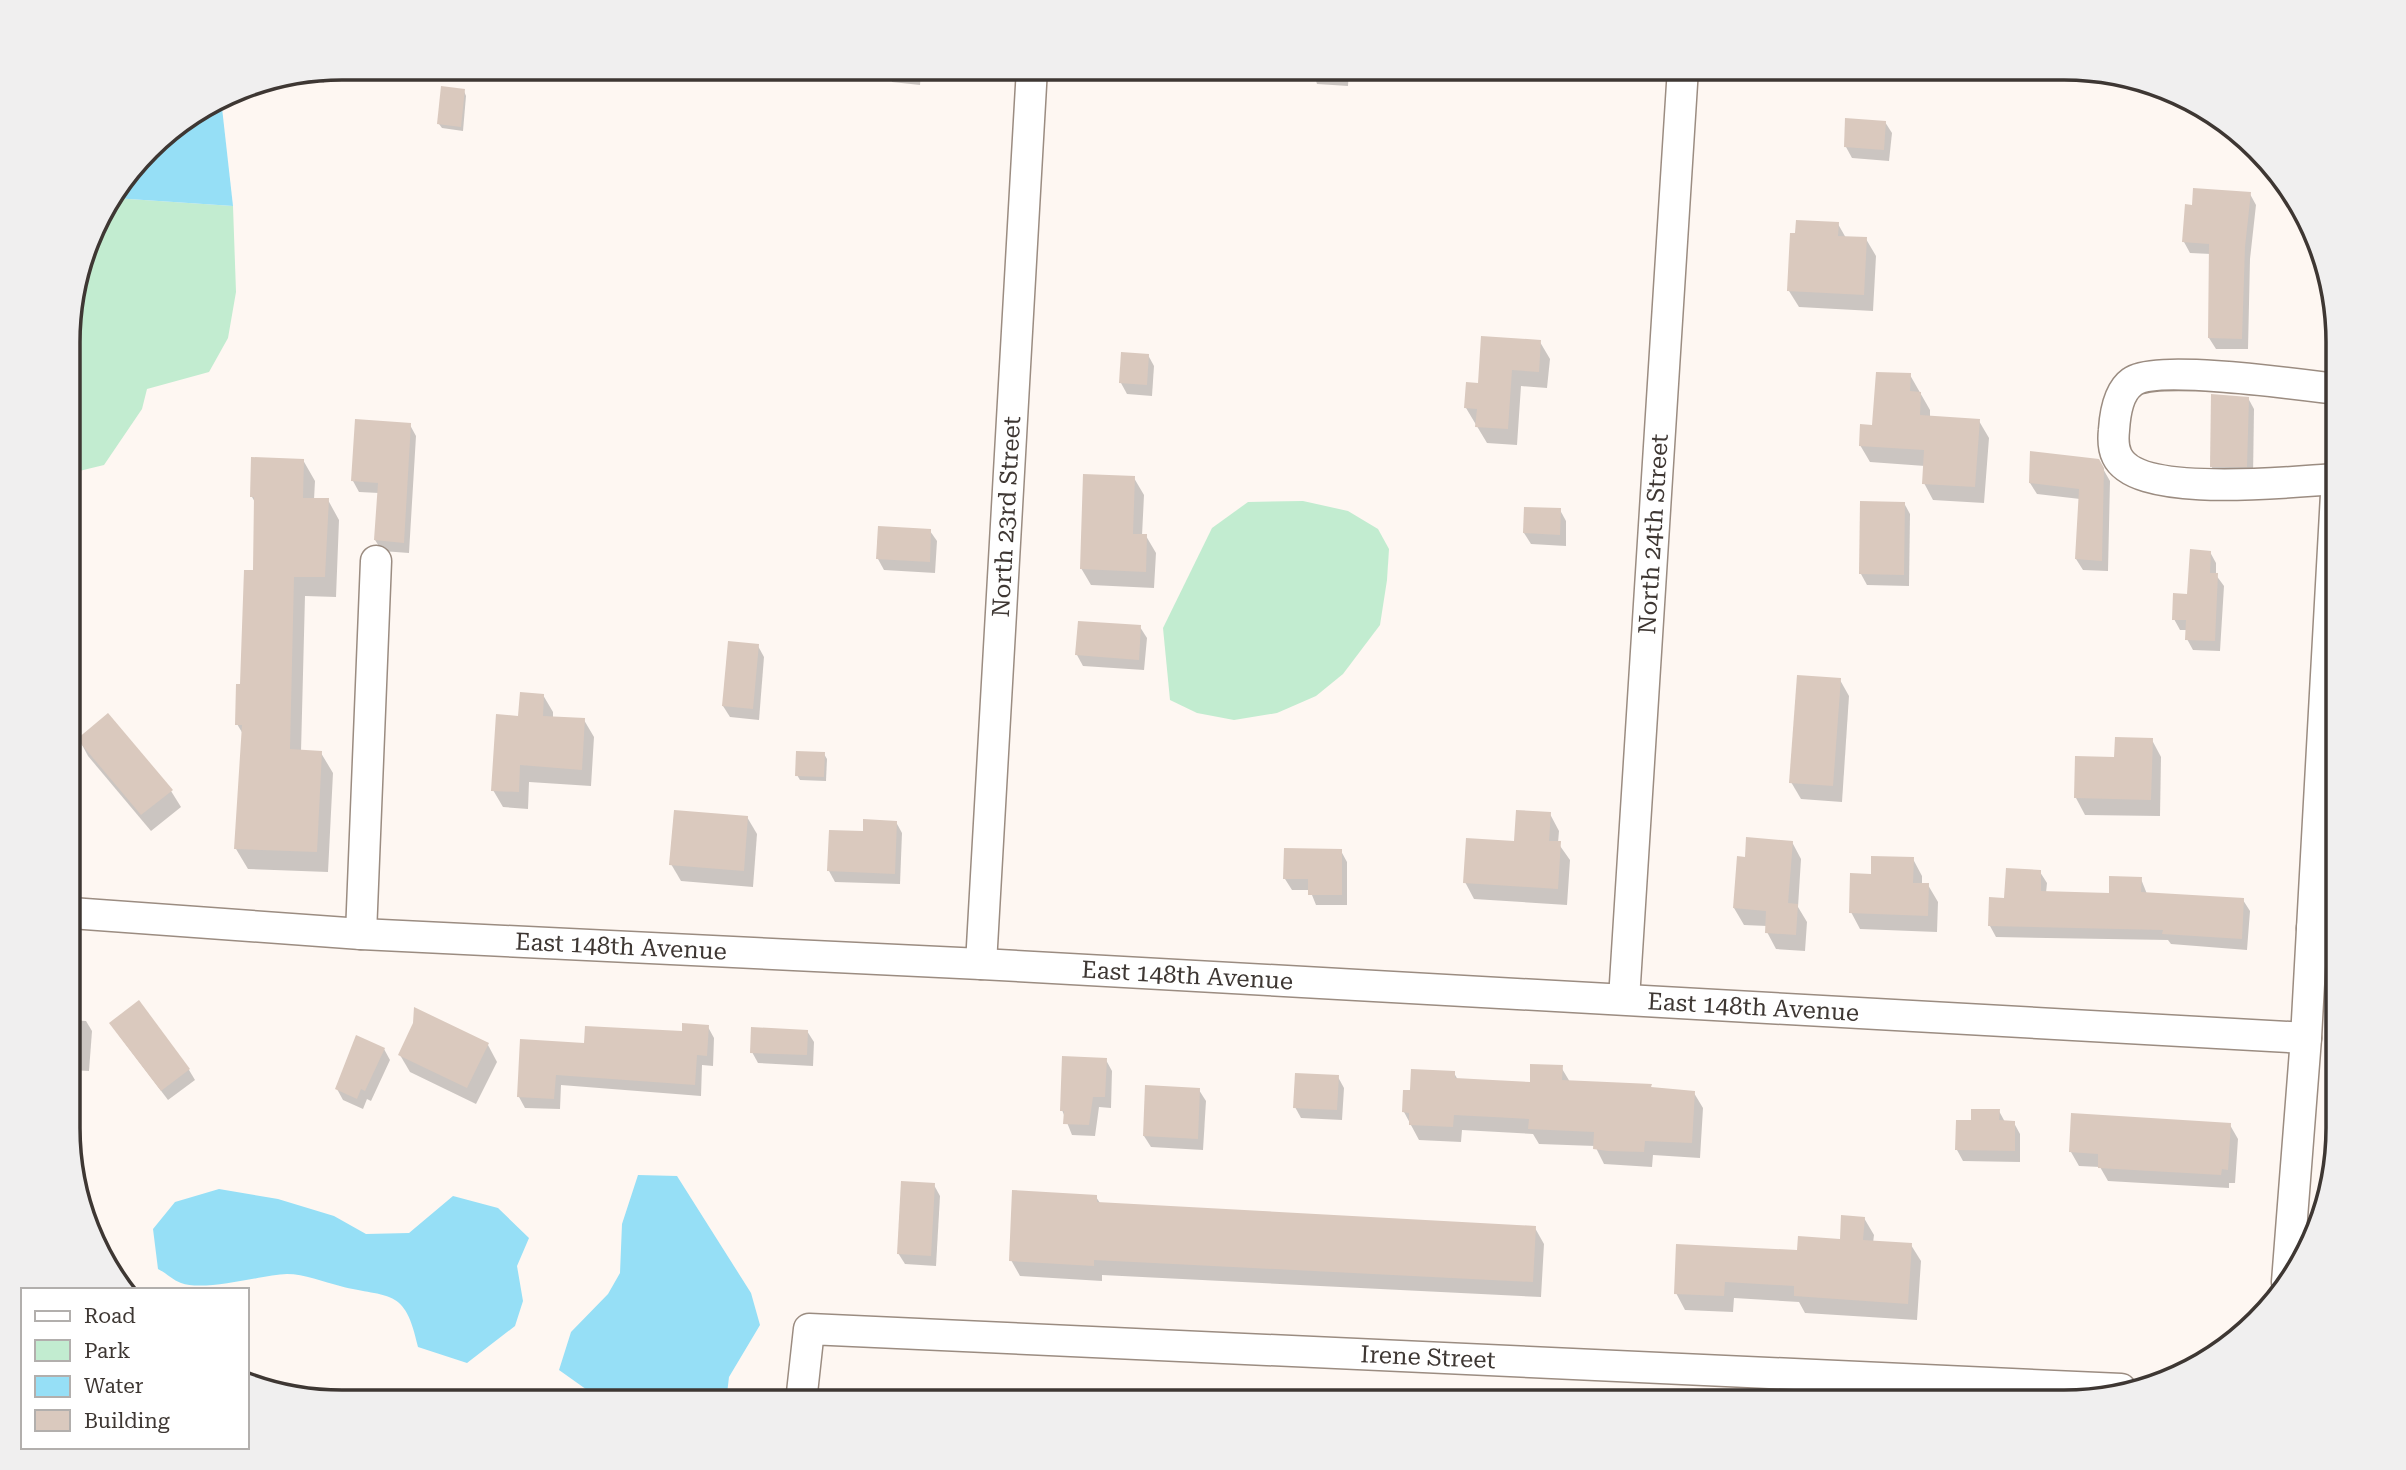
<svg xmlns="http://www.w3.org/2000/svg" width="2406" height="1470" font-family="'Roboto Serif',serif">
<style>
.green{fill:#c2ecd0}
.water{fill:#96dff6}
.shadow{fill:#0003}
.building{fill:#dac9be}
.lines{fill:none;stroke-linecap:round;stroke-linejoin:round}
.minor-casing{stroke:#9b8c81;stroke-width:33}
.minor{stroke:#fff;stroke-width:30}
.labels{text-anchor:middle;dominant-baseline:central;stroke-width:5;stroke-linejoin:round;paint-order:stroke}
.street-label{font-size:24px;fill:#3e3733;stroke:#fff}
.rim{fill:none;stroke:#3e3733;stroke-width:3.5}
</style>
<rect width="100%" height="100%" fill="#fef7f2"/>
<g class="green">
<path d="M114 198 233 206 236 292 228 338 209 372 147 389 142 409 104 465 71 473C71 382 56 274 114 198Z"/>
<path d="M1303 501 1348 511 1378 529 1389 549 1387 580 1380 625 1343 674 1316 696 1277 713 1234 720 1197 713 1170 700 1163 628 1212 528 1248 502Z"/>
</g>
<g class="water">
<path d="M221 99 233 206 114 198 161 137Z"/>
<path d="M638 1175 677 1176 751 1293 760 1325 729 1377 726 1402H596L597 1397 559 1370 571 1332 608 1294 620 1273 622 1224Z"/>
<path d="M219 1189 278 1199 334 1216 366 1234 409 1233 453 1196 498 1208 529 1238 517 1266 523 1301 515 1326 467 1363 418 1347C405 1286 389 1299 340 1286 324 1282 304 1274 287 1274 261 1275 205 1292 181 1283 173 1280 166 1273 158 1269L153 1229 175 1202Z"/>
</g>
<g class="shadow">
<path d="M886 68H931L930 74 921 73 920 85 892 82Z"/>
<path d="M1312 68H1349L1348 86 1317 84Z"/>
<path d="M1847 68H1878L1877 81 1853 79Z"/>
<path d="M326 71 324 83 300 77Z"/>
<path d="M464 91 466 96 463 131 442 128 439 124Z"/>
<path d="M1885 122 1892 133 1889 161 1852 158 1846 147Z"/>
<path d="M2250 194 2256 205 2250 259 2248 349H2216L2209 338 2211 254 2190 253 2184 242 2194 206Z"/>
<path d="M1838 224 1846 238 1866 239 1876 256 1873 311 1799 307 1789 291Z"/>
<path d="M1540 342 1550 359 1547 388 1521 386 1517 445 1487 443 1466 408 1479 385Z"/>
<path d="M1148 355 1154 366 1152 396 1127 394 1121 383Z"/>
<path d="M1910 375 1930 410V417L1979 421 1989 438 1984 503 1933 500 1924 483 1925 466 1870 462 1860 445Z"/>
<path d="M2248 398 2254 409 2253 477H2218L2211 466Z"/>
<path d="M410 425 416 436 409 553 382 551 375 540 379 493 359 492 353 481Z"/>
<path d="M303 460 315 481 314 500H328L339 520 336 597 305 596 301 752 321 753 333 773 328 872 248 869 236 849 243 734 237 724 255 572 256 504 252 497Z"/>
<path d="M2098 460 2110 481 2108 571 2083 570 2076 559 2080 499 2037 494 2030 483Z"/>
<path d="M1134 478 1144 495 1142 536H1146L1156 553 1154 588 1091 585 1081 568Z"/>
<path d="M1904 503 1910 514 1909 586 1867 585 1861 574Z"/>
<path d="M1560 510 1566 521V546L1531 544 1524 533Z"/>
<path d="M930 531 937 541 935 573 884 570 878 559Z"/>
<path d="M2210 552 2216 563V575L2224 586 2220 651 2193 650 2187 639V630H2180L2174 619Z"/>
<path d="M1140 627 1147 638 1144 670 1083 666 1077 655Z"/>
<path d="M758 646 764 657 759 720 730 717 723 706Z"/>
<path d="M1840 680 1849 696 1842 802 1801 799 1791 782Z"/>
<path d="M543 695 553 712V718L584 720 594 737 591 786 529 782 528 809 503 807 493 790 520 718Z"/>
<path d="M79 739 171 791 181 807 151 831 88 756Z"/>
<path d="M2152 740 2161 757 2160 816 2085 815 2076 798Z"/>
<path d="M824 754 827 759 826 781 800 780 797 775Z"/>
<path d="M1550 814 1559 831 1558 843 1570 860 1567 905 1474 899 1465 882Z"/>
<path d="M747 817 757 834 753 887 681 881 671 864Z"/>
<path d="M896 822 902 833 900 884 835 882 829 871 865 832Z"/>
<path d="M1792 842 1801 859 1798 907 1807 922 1805 951 1776 949 1767 932V926L1744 925 1734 908Z"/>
<path d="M1341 851 1347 862V905H1316L1310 890H1292L1285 879Z"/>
<path d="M1913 859 1922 876V885H1928L1938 902 1937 932 1860 929 1851 912 1873 875Z"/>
<path d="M2040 872 2047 883 2046 893 2110 894 2141 879 2147 894 2243 900 2250 911 2247 950 2171 944 2168 940 1996 937 1990 926 2006 900Z"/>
<path d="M71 1020 86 1021 92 1031 89 1071 71 1070Z"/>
<path d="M708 1027 714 1038 713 1066 702 1065 701 1096 561 1085 560 1109 525 1108 519 1097 585 1045 683 1033Z"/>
<path d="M807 1031 814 1042 813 1066 758 1063 752 1052Z"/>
<path d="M118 1034 189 1070 195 1080 168 1100Z"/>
<path d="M488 1045 497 1062 476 1104 410 1072 400 1055Z"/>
<path d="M384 1049 390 1060 371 1101 367 1099 363 1109 343 1100 337 1089Z"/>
<path d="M1106 1060 1112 1071 1111 1108 1099 1107 1095 1136 1072 1135 1062 1110Z"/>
<path d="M1561 1067 1570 1082 1650 1086 1652 1089 1694 1093 1703 1108 1700 1158 1653 1155 1652 1167 1604 1164 1595 1146 1539 1144 1533 1134 1462 1130 1461 1142 1419 1140 1404 1112 1412 1092 1454 1073 1458 1080 1531 1084Z"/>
<path d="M1338 1077 1344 1088 1342 1120 1301 1118 1295 1107Z"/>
<path d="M1199 1090 1206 1101 1203 1150 1151 1147 1144 1136Z"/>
<path d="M1999 1111 2005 1122 2014 1123 2020 1134V1162L1963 1161 1957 1150 1973 1122Z"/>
<path d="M2230 1125 2238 1139 2235 1183H2229V1188L2108 1181 2100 1167 2079 1166 2071 1152Z"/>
<path d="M934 1185 940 1196 936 1266 905 1264 898 1253Z"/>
<path d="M1096 1197 1100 1203 1535 1228 1544 1244 1541 1297 1102 1275V1281L1020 1276 1011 1260Z"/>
<path d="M1864 1218 1874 1235 1873 1243 1911 1245 1921 1261 1917 1320 1805 1313 1799 1302 1734 1298 1733 1312 1685 1310 1676 1293 1798 1252 1841 1241Z"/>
</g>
<g class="building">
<path d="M441 86 465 89 461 127 437 124Z"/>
<path d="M1845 118 1886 121 1884 150 1844 147Z"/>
<path d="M2193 188 2251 192 2245 247 2242 339 2208 338 2209 244 2182 242 2185 204 2192 205Z"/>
<path d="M1796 220 1839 222 1838 236 1867 237 1864 295 1787 291 1790 233H1795Z"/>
<path d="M1481 336 1541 340 1539 372 1512 370 1508 429 1475 427 1477 409 1464 408 1466 382 1478 383Z"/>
<path d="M1121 352 1149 354 1147 385 1119 383Z"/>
<path d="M1876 372 1911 373 1910 391 1921 392 1920 415 1980 419 1975 487 1922 484 1924 450 1859 446 1860 424 1872 425Z"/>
<path d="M2211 394 2249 397 2247 467H2210Z"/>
<path d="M355 419 411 423 404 543 374 540 378 483 351 481Z"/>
<path d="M2030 451 2099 459 2104 468 2102 561 2075 559 2079 489 2029 483Z"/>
<path d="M251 457 304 459 303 498H329L325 577H294L290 749 322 751 317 852 234 849 242 725H235L236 684H240L244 570H253L254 497H250Z"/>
<path d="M1083 474 1135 476 1133 534H1147L1146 572 1080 569Z"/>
<path d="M1860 501 1905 502 1904 575 1859 574Z"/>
<path d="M1524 507 1561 508 1560 535 1523 533Z"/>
<path d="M878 526 931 529 930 562 876 559Z"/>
<path d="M2190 549 2211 551 2210 573H2218L2215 641 2185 640 2186 620H2172L2173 593 2187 594Z"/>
<path d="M1078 621 1141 625 1139 660 1075 655Z"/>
<path d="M728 641 759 644 753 709 722 706Z"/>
<path d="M1797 675 1841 678 1833 786 1789 783Z"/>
<path d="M520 692 544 694 543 716 585 718 582 770 520 765 519 792 491 791 496 714 518 716Z"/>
<path d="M108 713 173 790 141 815 77 739Z"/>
<path d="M2115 737 2153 738 2151 800 2074 798 2075 756 2114 757Z"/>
<path d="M796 751 825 752 824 777 795 776Z"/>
<path d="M674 810 748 816 744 871 669 865Z"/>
<path d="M1516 810 1551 812 1549 841H1561L1558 889 1463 883 1466 838 1514 841Z"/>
<path d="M863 819 897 821 895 874 827 871 829 830 863 831Z"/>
<path d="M1746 837 1793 841 1788 903 1798 904 1796 935 1765 933 1766 911 1733 908 1737 856 1745 857Z"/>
<path d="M1284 848 1342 849V895H1308V879H1283Z"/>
<path d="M1871 856 1914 857 1913 883H1929L1928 916 1849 913 1850 873 1871 874Z"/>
<path d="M2006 868 2041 870V891L2109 893V876L2142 877 2141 892 2244 898 2242 939 2162 934 2163 930 1988 926 1989 897 2004 898Z"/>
<path d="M139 1000 190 1069 161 1091 109 1023Z"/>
<path d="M414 1007 489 1043 467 1088 398 1055 413 1023Z"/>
<path d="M682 1023 709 1025 707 1056 697 1055 695 1085 556 1075 554 1099 517 1097 520 1039 584 1043 585 1026 682 1031Z"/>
<path d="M751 1027 808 1030 807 1055 750 1053Z"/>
<path d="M356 1035 385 1048 365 1091 361 1089 357 1099 335 1089Z"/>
<path d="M1062 1056 1107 1058 1105 1097H1093L1089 1125 1063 1124 1064 1111H1060Z"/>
<path d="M1530 1064 1563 1065 1562 1080 1652 1084 1651 1087 1695 1091 1692 1143 1645 1141 1644 1152 1608 1151 1593 1149 1594 1132 1528 1129 1529 1119 1454 1115 1453 1127 1409 1125V1113L1402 1112 1403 1090H1410L1411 1069 1455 1071V1078L1530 1082Z"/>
<path d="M1295 1073 1339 1075 1337 1110 1293 1108Z"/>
<path d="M1145 1085 1200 1088 1198 1139 1143 1136Z"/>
<path d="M1971 1109H2000L1999 1120 2015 1121V1151L1955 1150 1956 1120H1971Z"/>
<path d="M2071 1113 2231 1123 2228 1170 2222 1169 2221 1175 2098 1168V1154L2069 1152Z"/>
<path d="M901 1181 935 1183 931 1256 897 1254Z"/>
<path d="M1012 1190 1097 1195V1202L1536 1226 1533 1282 1094 1260V1266L1009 1261Z"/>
<path d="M1841 1215 1865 1217 1863 1240 1912 1243 1908 1304 1794 1296V1286L1725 1282 1724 1296 1674 1294 1676 1244 1797 1250 1798 1236 1840 1239Z"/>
</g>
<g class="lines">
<g class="minor-casing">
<g id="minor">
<path d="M2337 479C2295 481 2138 500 2117 456 2113 448 2113 439 2114 430 2115 414 2118 392 2132 382 2155 364 2303 385 2337 389"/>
<path id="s1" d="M71 913 361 934 981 964 2306 1038"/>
<path d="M2312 928H2337"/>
<path d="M361 934 376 561"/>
<path id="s2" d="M981 964 1032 68"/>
<path id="s3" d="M1624 999 1683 68"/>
<path d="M2287 1282 2306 1038 2337 476"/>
<path id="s4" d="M801 1402 809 1329 2121 1389"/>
</g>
</g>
<use href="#minor" class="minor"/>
</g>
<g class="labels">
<g class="street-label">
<text stroke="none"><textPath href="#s2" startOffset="448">North 23rd Street</textPath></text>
<text stroke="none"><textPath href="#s3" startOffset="466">North 24th Street</textPath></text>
<text stroke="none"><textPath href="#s1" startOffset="551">East 148th Avenue</textPath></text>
<text stroke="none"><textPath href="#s1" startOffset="1118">East 148th Avenue</textPath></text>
<text stroke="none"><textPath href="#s1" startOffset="1685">East 148th Avenue</textPath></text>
<text stroke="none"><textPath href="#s4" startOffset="693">Irene Street</textPath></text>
</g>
</g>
<path d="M0 0H2406V1470H0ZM342 80H2064A262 262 0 0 1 2326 342V1128A262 262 0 0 1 2064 1390H342A262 262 0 0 1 80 1128V342A262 262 0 0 1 342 80Z" fill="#f0efef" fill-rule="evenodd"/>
<path class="rim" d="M342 80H2064A262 262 0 0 1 2326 342V1128A262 262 0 0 1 2064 1390H342A262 262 0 0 1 80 1128V342A262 262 0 0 1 342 80Z"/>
<rect x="21" y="1288" width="228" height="161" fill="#ffffff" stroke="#b2afad" stroke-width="2"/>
<rect x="35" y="1311" width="35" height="10" fill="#ffffff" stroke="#b2afad" stroke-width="2"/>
<text x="84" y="1323" font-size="21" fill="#3e3733">Road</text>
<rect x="35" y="1340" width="35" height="21" fill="#c2ecd0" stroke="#b2afad" stroke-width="2"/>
<text x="84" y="1358" font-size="21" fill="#3e3733">Park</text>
<rect x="35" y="1376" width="35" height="21" fill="#96dff6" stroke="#b2afad" stroke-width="2"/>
<text x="84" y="1393" font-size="21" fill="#3e3733">Water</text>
<rect x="35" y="1410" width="35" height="21" fill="#dac9be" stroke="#b2afad" stroke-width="2"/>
<text x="84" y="1428" font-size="21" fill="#3e3733">Building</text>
</svg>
